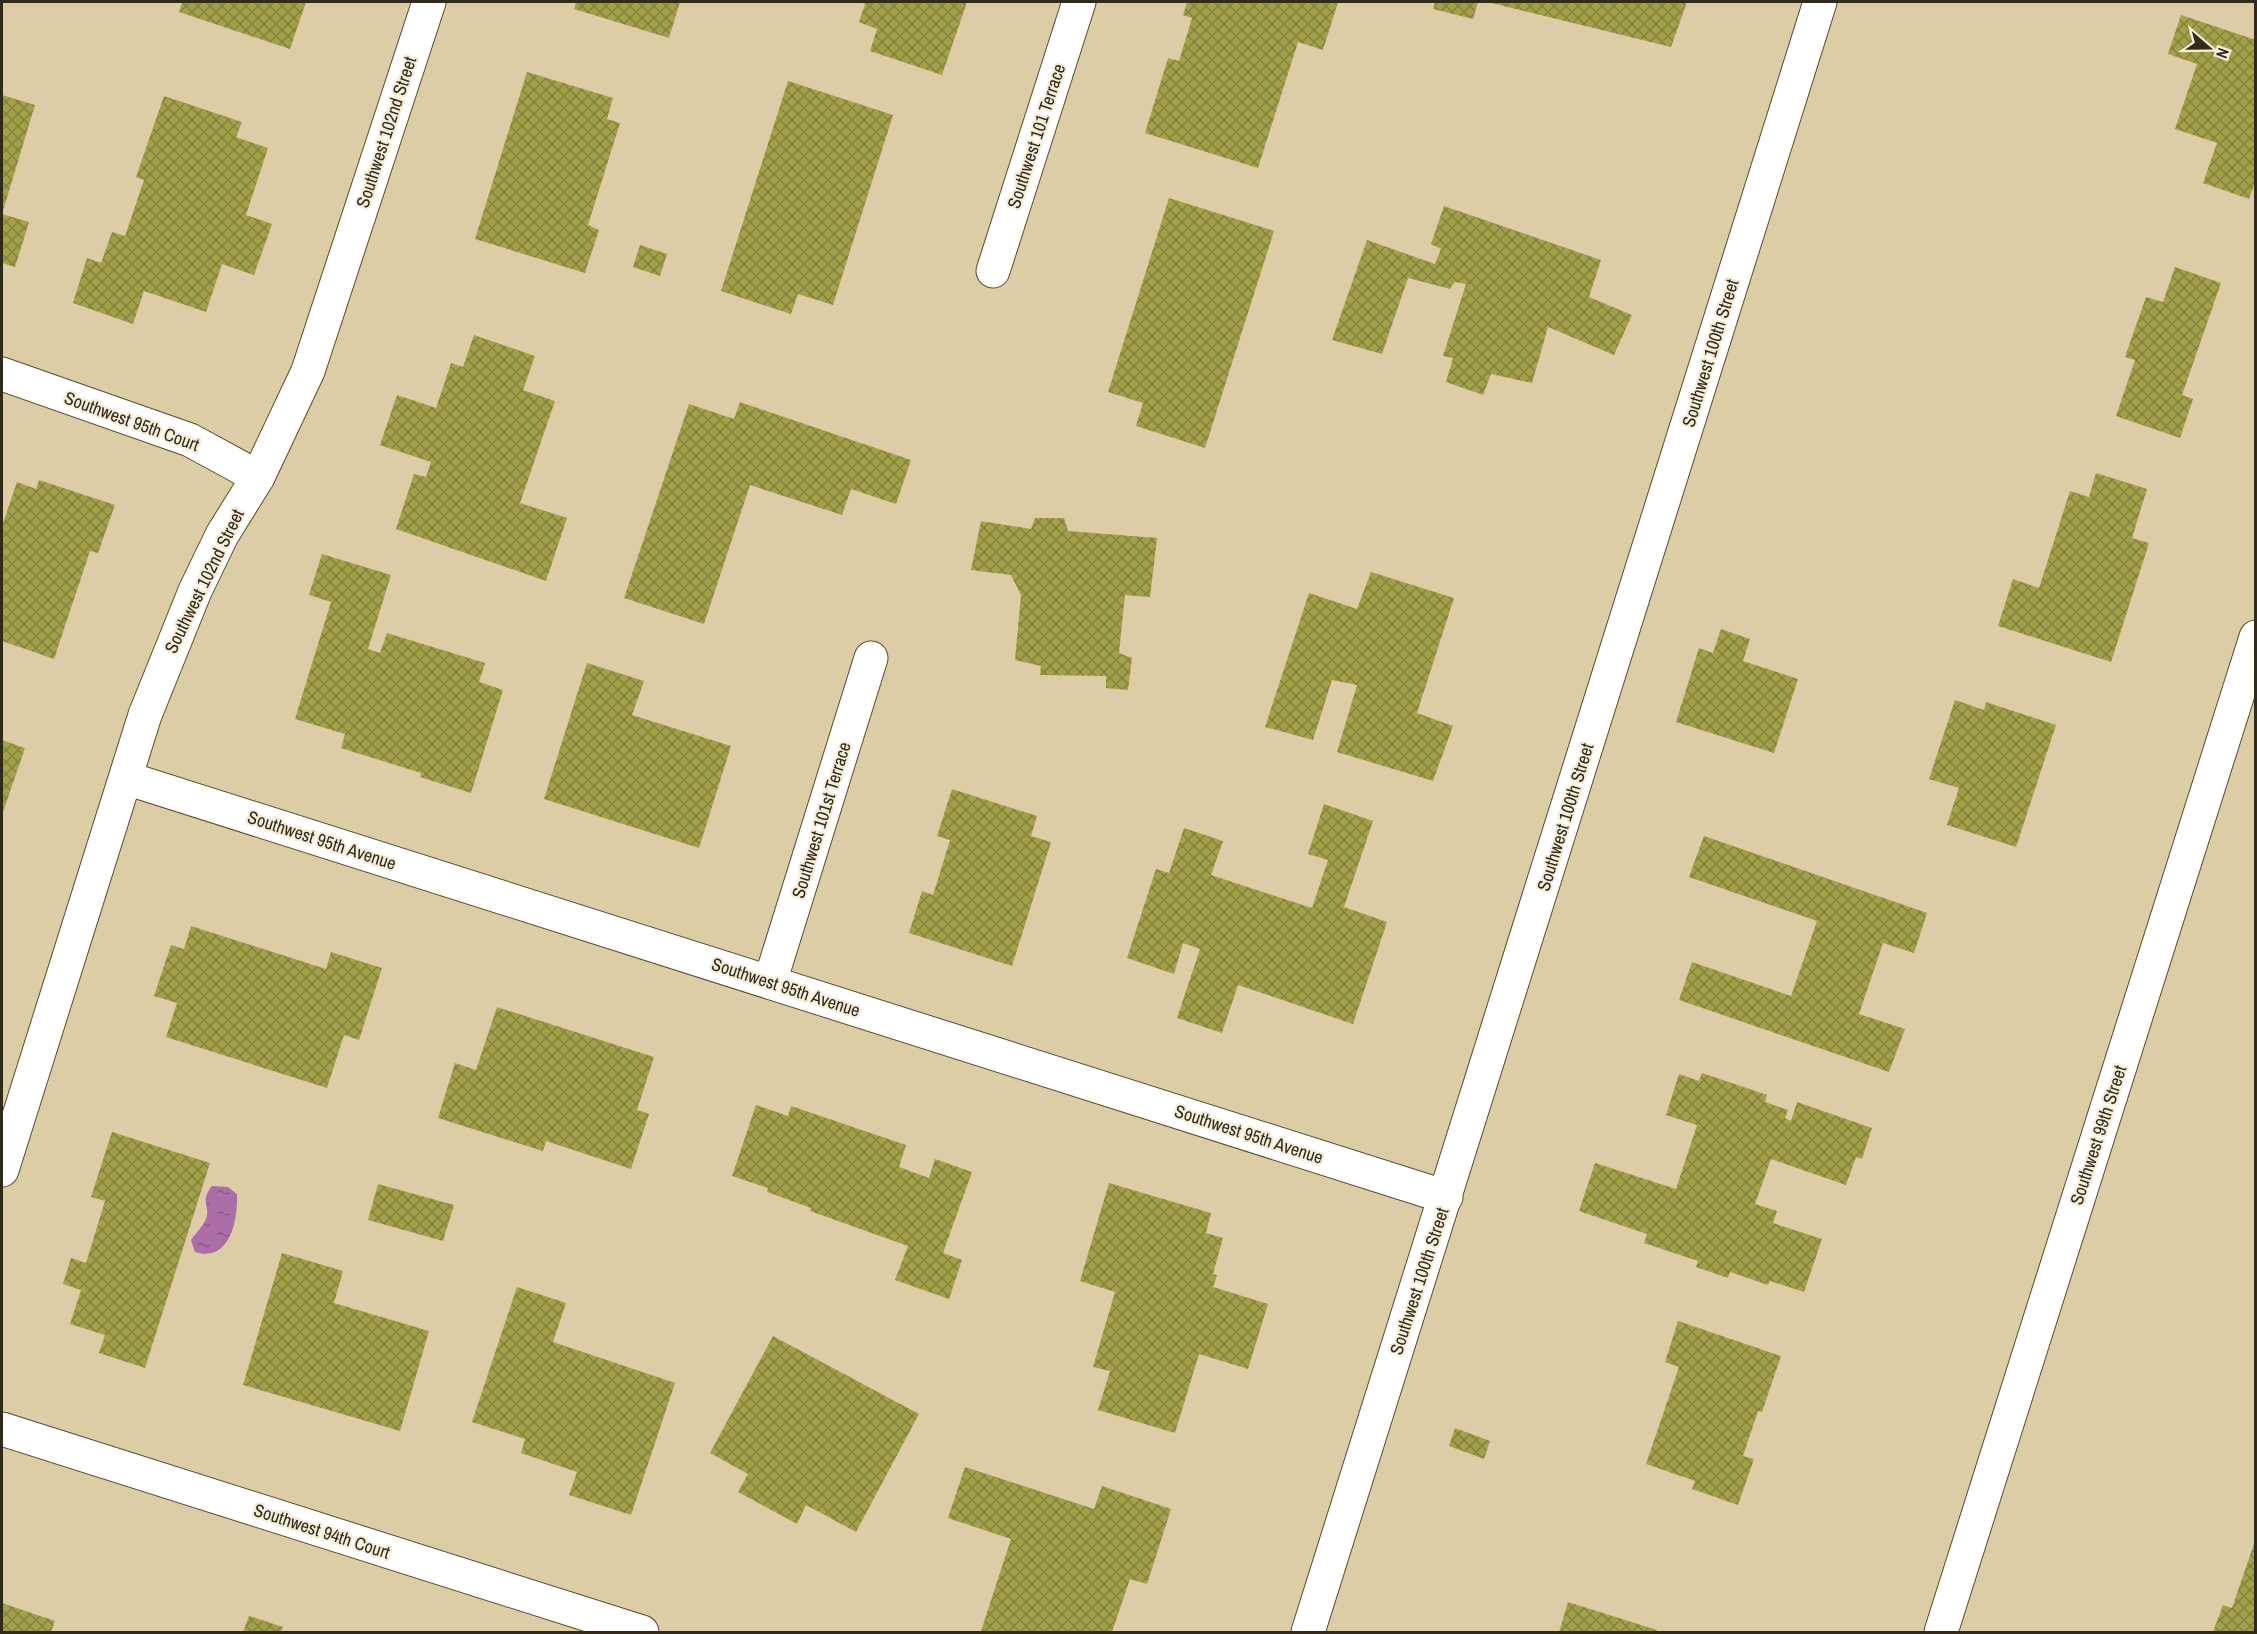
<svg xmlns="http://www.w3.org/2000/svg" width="2257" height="1634" font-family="'Archivo Narrow',sans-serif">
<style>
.water{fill:url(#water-ripples)}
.building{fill:url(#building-cross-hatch)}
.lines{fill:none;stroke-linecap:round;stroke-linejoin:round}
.minor-casing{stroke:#5a4c2a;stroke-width:35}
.minor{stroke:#fff;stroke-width:33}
.labels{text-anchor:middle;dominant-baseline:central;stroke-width:4.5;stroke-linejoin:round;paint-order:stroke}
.street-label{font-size:18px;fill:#302a1b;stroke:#f6eedb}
</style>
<defs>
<pattern id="water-ripples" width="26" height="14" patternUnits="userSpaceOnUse" patternTransform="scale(1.5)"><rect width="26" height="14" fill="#ab6ea8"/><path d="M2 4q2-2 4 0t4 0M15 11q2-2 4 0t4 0" fill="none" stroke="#8c5b88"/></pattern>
<pattern id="building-cross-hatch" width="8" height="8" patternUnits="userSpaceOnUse" patternTransform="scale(1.5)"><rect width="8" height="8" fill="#a2a14a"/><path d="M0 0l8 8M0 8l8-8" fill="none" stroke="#84833d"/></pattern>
</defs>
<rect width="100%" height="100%" fill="#ddcda6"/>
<path class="water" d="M212 1186 228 1187 237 1194C238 1220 230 1263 195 1252L191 1240C195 1234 203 1226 206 1219 211 1205 199 1202 212 1186Z"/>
<g class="building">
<path d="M182 2H306L290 49 179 12Z"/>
<path d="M576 2H680L669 38 574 9Z"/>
<path d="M860 2H967L942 75 870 51 877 29 859 22 865 4Z"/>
<path d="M1187 2H1338L1323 50 1298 42 1258 168 1145 133 1168 58 1179 61 1192 18 1183 15Z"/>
<path d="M1435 2H1478L1473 19 1433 9Z"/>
<path d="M1487 2H1687L1671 47Z"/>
<path d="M2181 15 2256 40V180L2249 199 2203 183 2217 143 2175 129 2197 64 2168 54Z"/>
<path d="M527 72 613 98 607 119 620 123 588 225 599 230 585 273 475 239Z"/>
<path d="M788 81 893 115 833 305 798 294 791 314 721 291Z"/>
<path d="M2 95 35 105 2 214 29 222 15 267 2 263Z"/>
<path d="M164 96 242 122 236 137 268 148 246 215 272 224 254 275 222 264 206 312 144 291 133 324 73 303 87 258 101 263 112 232 125 236 144 180 136 177Z"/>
<path d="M1169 198 1274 231 1205 448 1136 426 1143 403 1108 392Z"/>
<path d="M1444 206 1601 260 1589 297 1632 315 1614 355 1548 327 1532 383 1491 374 1483 395 1446 382 1453 358 1443 356 1466 284 1455 282 1450 289 1408 278 1382 354 1332 340 1367 240 1435 264 1441 249 1431 244Z"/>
<path d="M640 245 667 254 660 276 633 267Z"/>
<path d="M2175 267 2221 283 2182 395 2193 399 2180 438 2116 416 2135 360 2125 357 2146 297 2163 302Z"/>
<path d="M474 335 535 356 523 390 555 401 520 503 567 518 546 581 396 529 414 474 426 477 431 462 380 445 397 395 436 408 451 363 463 367Z"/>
<path d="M740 402 911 460 896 504 851 489 842 515 750 485 704 624 624 598 689 404 734 419Z"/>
<path d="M2096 473 2147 489 2132 538 2149 543 2111 662 1998 626 2013 579 2039 588 2070 491 2089 497Z"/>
<path d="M39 480 115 505 98 553 90 551 54 659 2 641V526L17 482 36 489Z"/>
<path d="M1035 518H1064L1068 531 1157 538 1150 597 1125 595 1119 653 1132 658 1128 690 1106 688V676L1040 675 1041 666 1015 660 1021 595 1011 575 971 570 981 521 1031 529Z"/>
<path d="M322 554 391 575 368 649 380 653 387 633 485 663 479 682 503 690 471 793 420 777 421 773 341 748 345 734 295 719 331 602 309 595Z"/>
<path d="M1371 572 1454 598 1417 713 1453 726 1433 781 1337 752 1357 685 1332 680 1313 740 1265 727 1309 593 1357 609Z"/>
<path d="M1721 629 1750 639 1743 661 1798 679 1774 753 1676 722 1699 648 1713 653Z"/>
<path d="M587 663 644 681 632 715 731 746 699 848 544 799Z"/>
<path d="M1955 700 1984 710 1986 702 2056 725 2016 847 1947 825 1959 788 1929 779Z"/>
<path d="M2 740 25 748 2 815Z"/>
<path d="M952 789 1037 816 1031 836 1051 842 1012 966 909 933 922 891 933 895 950 840 937 836Z"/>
<path d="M1324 804 1373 821 1344 907 1387 922 1353 1024 1238 985 1222 1033 1177 1018 1200 949 1183 943 1174 974 1127 958 1156 869 1169 873 1184 828 1223 841 1211 875 1312 908 1328 860 1308 854Z"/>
<path d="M1704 836 1927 913 1914 953 1883 943 1859 1014 1905 1029 1889 1072 1679 1000 1692 962 1791 996 1817 921 1689 877Z"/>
<path d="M191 926 326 969 331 952 382 968 359 1040 344 1035 327 1088 166 1037 177 1003 154 996 171 945 184 949Z"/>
<path d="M497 1007 654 1057 637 1110 649 1114 631 1169 546 1141 543 1151 438 1118 455 1063 476 1070Z"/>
<path d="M1702 1073 1767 1095 1765 1102 1788 1110 1785 1118 1791 1121 1797 1102 1872 1128 1862 1159 1856 1157 1846 1185 1771 1159 1755 1204 1777 1211 1773 1223 1822 1239 1804 1292 1770 1281 1768 1285 1730 1272 1728 1278 1696 1267 1698 1261 1644 1243 1647 1234 1579 1211 1595 1163 1676 1189 1697 1125 1666 1115 1679 1074 1699 1081Z"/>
<path d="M756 1105 788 1116 791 1106 906 1145 899 1167 929 1178 935 1159 972 1172 943 1253 962 1260 949 1299 895 1280 908 1246 810 1211 811 1208 767 1192 768 1188 732 1176Z"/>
<path d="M112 1132 210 1163 145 1368 99 1353 105 1335 70 1324 81 1290 63 1284 71 1258 86 1263 105 1201 91 1197Z"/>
<path d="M1109 1183 1211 1213 1206 1233 1223 1238 1213 1274 1217 1275 1213 1287 1268 1304 1248 1369 1199 1354 1175 1433 1098 1410 1110 1371 1093 1367 1115 1292 1080 1281Z"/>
<path d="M378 1184 454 1205 443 1241 368 1220Z"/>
<path d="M282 1253 343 1271 334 1303 429 1331 400 1431 243 1385Z"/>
<path d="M517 1287 566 1303 553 1342 675 1383 631 1515 569 1495 577 1472 521 1453 525 1439 472 1422Z"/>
<path d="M1678 1321 1781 1356 1762 1412 1758 1411 1743 1456 1754 1459 1738 1505 1692 1489 1695 1481 1646 1464 1679 1367 1665 1362Z"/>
<path d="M773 1336 919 1414 856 1532 806 1505 797 1524 738 1492 748 1474 710 1453Z"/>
<path d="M1455 1428 1490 1441 1484 1459 1449 1446Z"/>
<path d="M965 1467 1094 1509 1102 1486 1171 1509 1147 1584 1130 1579 1112 1632 981 1631 1011 1539 948 1518Z"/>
<path d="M2255 1541 2256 1632H2213L2223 1605 2232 1608Z"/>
<path d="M1568 1602 1657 1630 1656 1632H1559Z"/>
<path d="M2 1603 55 1621 51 1632H2Z"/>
<path d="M249 1616 283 1627 281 1632H243Z"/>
</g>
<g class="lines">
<g class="minor-casing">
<g id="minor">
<path d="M993 271 1079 2"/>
<path d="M2 374 190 440 258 477"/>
<path d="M126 778 1446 1197"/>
<path d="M770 982 871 658"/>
<path d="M2 1170 145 715 195 591 222 535 258 477 308 371 429 2"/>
<path d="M2 1429 642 1632"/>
<path d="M1308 1632 1820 2"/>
<path d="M1941 1632 2256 637"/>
</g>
</g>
<use href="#minor" class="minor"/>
</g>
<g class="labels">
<g class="street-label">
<text transform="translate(386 132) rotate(-72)">Southwest 102nd Street</text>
<text transform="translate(1036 136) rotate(-72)">Southwest 101 Terrace</text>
<text transform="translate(1710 353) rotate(-73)">Southwest 100th Street</text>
<text transform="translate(132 421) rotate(20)">Southwest 95th Court</text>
<text transform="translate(204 581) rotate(-64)">Southwest 102nd Street</text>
<text transform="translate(1565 817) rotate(-73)">Southwest 100th Street</text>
<text transform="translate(821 820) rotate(-73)">Southwest 101st Terrace</text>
<text transform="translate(322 840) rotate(18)">Southwest 95th Avenue</text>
<text transform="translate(786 987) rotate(18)">Southwest 95th Avenue</text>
<text transform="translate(1249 1134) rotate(18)">Southwest 95th Avenue</text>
<text transform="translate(2098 1135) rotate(-72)">Southwest 99th Street</text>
<text transform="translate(1419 1281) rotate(-72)">Southwest 100th Street</text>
<text transform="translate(322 1531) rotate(18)">Southwest 94th Court</text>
</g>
</g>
<rect width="2257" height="1634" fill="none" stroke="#302a1b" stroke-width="6"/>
<g transform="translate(2209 48) rotate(110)" stroke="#f6eedb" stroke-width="4.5" paint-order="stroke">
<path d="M0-4.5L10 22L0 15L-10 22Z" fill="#302a1b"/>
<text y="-9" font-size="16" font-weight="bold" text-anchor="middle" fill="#302a1b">N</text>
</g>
</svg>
